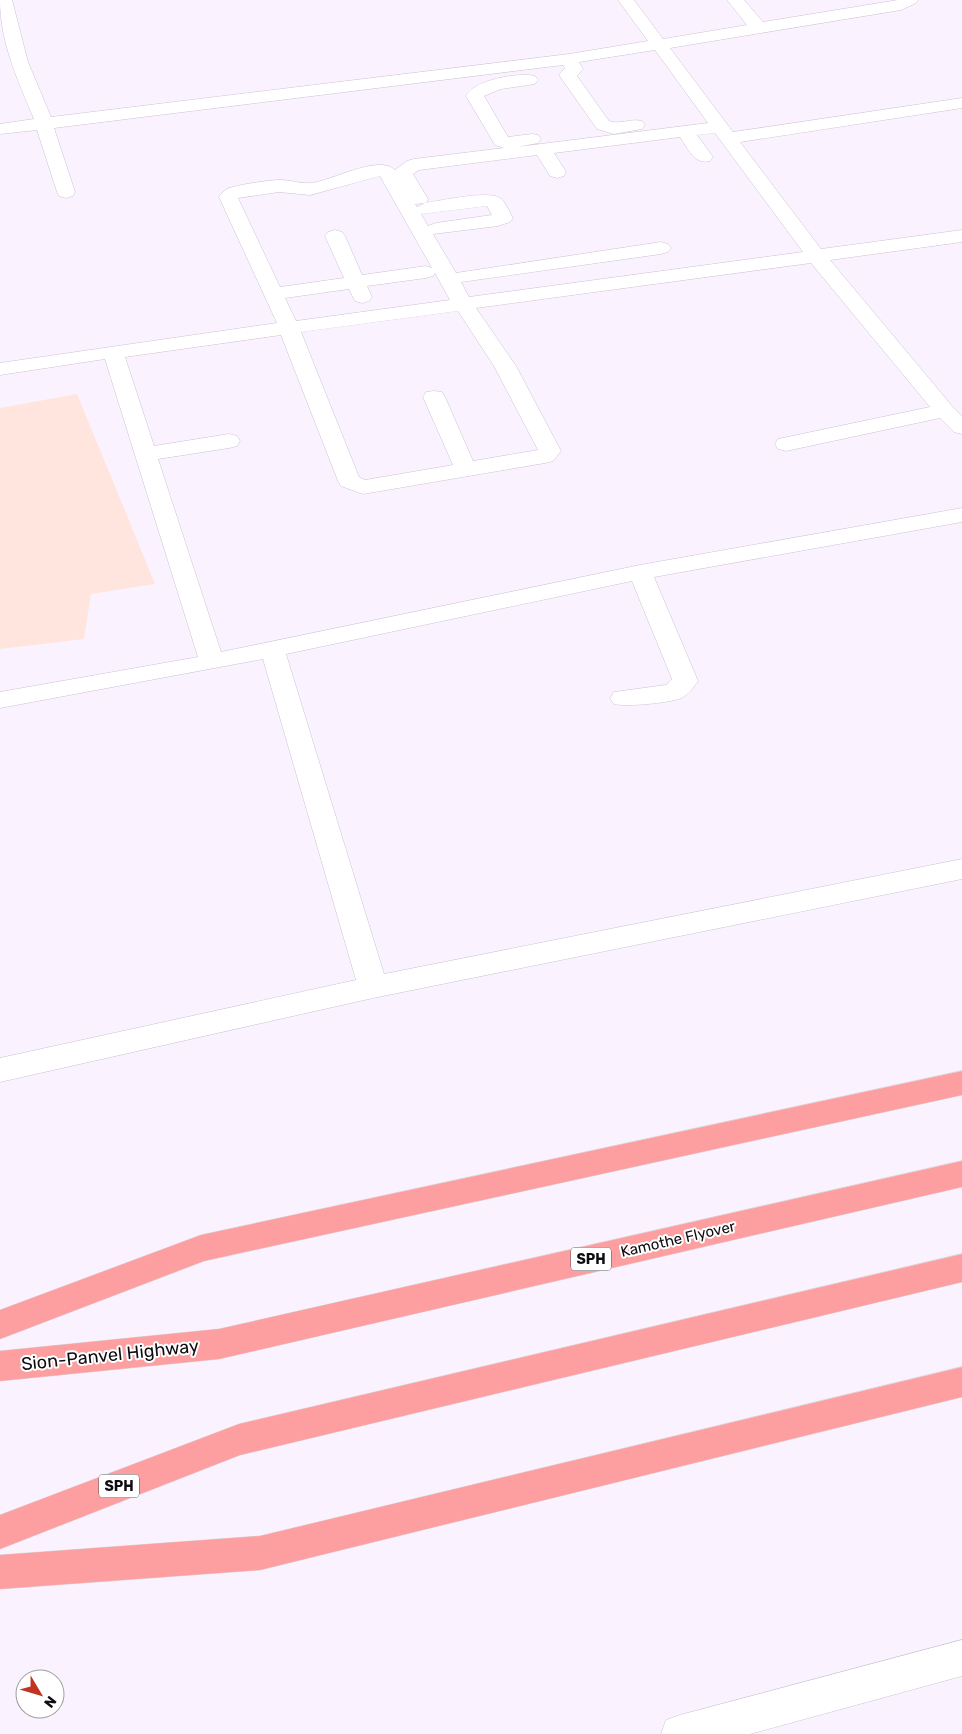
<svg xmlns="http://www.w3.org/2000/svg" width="962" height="1734" font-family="Rubik,sans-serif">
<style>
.education{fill:#ffe5dd}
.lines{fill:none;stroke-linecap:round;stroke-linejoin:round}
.minor-casing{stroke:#ccc2d2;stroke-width:1}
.highway-casing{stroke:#d9d8d9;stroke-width:1}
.minor{fill:#fff;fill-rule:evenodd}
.highway{fill:#fd9fa1;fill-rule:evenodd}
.labels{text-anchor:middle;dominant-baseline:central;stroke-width:4;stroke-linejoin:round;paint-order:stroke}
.shield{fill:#fff;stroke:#575558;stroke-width:1}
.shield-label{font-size:14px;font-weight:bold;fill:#0f0c11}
.street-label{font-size:15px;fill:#0f0c11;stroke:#fff}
.near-street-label{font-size:18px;fill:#0f0c11;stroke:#fff}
</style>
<rect width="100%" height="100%" fill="#fbf2ff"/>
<path class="education" d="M77 394 155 584 91 594 84 639 0 649V408Z"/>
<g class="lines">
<g class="minor-casing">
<g id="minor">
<path d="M0 0H12L28 62 51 117 569 54 648 41 618 0H634L663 39 747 25 727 0H744L763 22 898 0H918L916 3 901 10 670 48 733 132 962 98V108L740 142 821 249 962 230V242L830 260 952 406 962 416V434L954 432 940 418 786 451 778 449 775 444 778 439 930 407 811 263 476 308 516 366 561 451 553 461 545 463 363 494 341 486 338 481 281 335 125 357 154 446 229 434 237 436 240 441 237 446 229 448 158 459 221 652 640 565 962 508V522L654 577 698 681C694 687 688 695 681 698 670 703 626 707 614 704L610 698 614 692 666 685 672 679 632 581 286 654 384 974 962 859V879L373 998 0 1082V1058L356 980 263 659 0 708V692L198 657 105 359 0 375V363L277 323 219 197C221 194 223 191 227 189 236 185 269 180 280 180 290 180 300 184 311 183 332 181 378 154 395 170L407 161 414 159 504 148 495 145 466 96C474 80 519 72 535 76L538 80 535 84 501 89 484 96 508 137 532 134 538 135 541 139 538 143 517 147 708 123 655 50 579 62 583 69 577 76 609 121C620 125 631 118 642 121L645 125 642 129 614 134 597 129 559 75 565 68 563 65 54 128 75 192 73 196 66 198 59 196 57 192 37 130 0 134V124L34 119C18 81 0 42 0 0ZM715 133 803 252 469 297 461 282 661 254 668 252 671 248 668 244 661 242 456 273 433 234 498 226 510 222 513 218C509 212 506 202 500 198 488 190 440 201 425 203L417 207 415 204 426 203 428 199 413 174 419 170 537 155 550 176 557 178 564 176 566 172 554 153 680 137C688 149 695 165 710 161L713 157 697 135ZM380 176 432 268 426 266 362 275 345 236 342 232 335 230 328 232 325 236 344 278 280 287 238 198 279 192 310 195ZM487 206 492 215 436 223 428 226 421 214ZM435 273 450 300 296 321 285 298 349 289 355 301 362 303 369 301 372 297 367 286 426 278 433 276ZM458 311 494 366 538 450 473 461 445 397 442 392 434 391 426 392 423 397 453 465 365 480 359 477 301 332Z"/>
<path d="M962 1640V1676L750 1734H661L666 1720 680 1715Z"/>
</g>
</g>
<g class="highway-casing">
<g id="highway">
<path d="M962 1071V1095L204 1261 0 1339V1310L201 1235Z"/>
<path d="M962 1161V1187L219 1359 0 1381V1351L219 1329Z"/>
<path d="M962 1254V1282L240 1455 0 1549V1515L239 1424Z"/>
<path d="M962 1367V1397L260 1570 0 1589V1555L260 1536Z"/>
</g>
</g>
<use href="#minor" class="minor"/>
<use href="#highway" class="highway"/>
</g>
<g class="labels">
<g class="shield">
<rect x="571" y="1247.5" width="40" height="23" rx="4"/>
<rect x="99" y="1474.5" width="40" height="23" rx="4"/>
</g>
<g class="shield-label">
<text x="591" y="1259">SPH</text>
<text x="119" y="1486">SPH</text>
</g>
<g class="street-label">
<text transform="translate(678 1239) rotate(-13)">Kamothe Flyover</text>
</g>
<g class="near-street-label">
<text transform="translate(110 1355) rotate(-6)">Sion-Panvel Highway</text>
</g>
</g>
<g transform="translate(40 1694) rotate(128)"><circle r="24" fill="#ffffff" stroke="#9f9ea0"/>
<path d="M0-4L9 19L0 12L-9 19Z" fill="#c03421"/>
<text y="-8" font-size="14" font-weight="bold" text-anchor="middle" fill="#0f0c11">N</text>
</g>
</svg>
